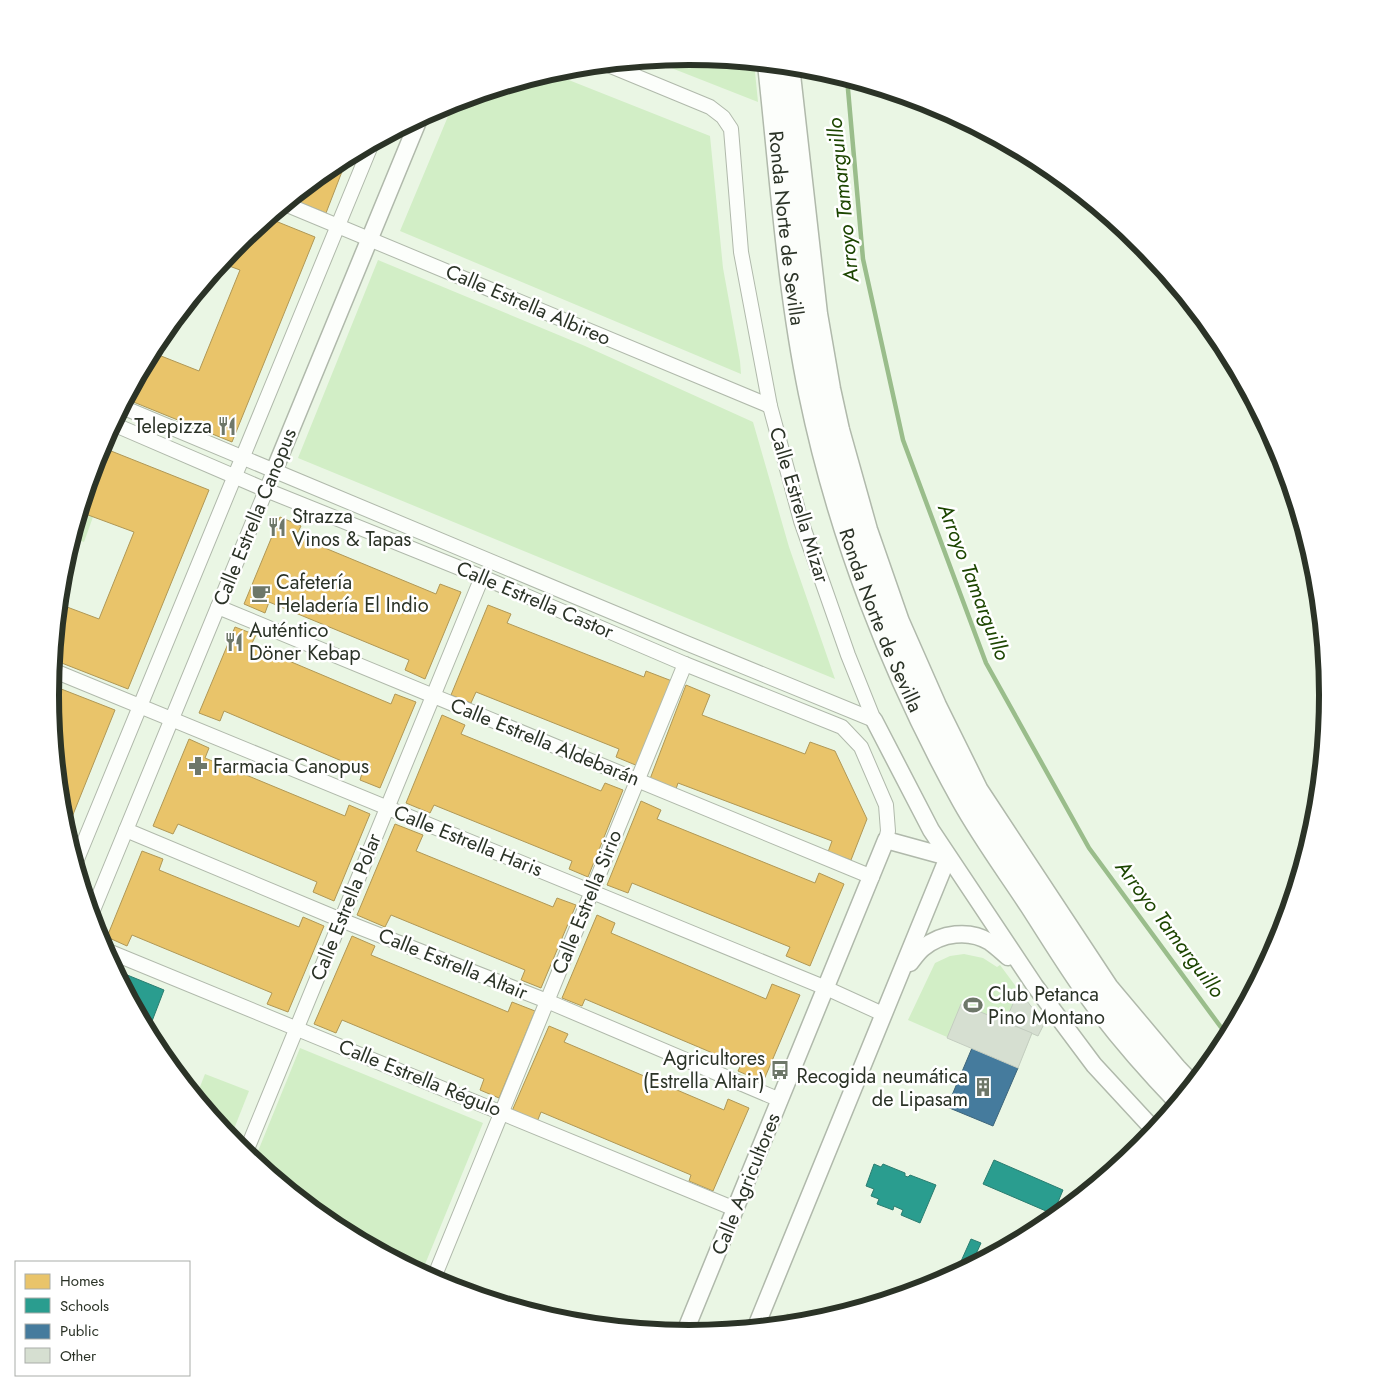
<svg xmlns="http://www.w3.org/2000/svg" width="1379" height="1391" font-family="Jost,sans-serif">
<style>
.green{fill:#d2eec6}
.homes{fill:#e9c46a;stroke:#b09856}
.schools{fill:#2a9d8f;stroke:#2a7d70}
.public{fill:#457b9d;stroke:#3d657a}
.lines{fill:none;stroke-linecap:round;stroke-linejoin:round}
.stream{stroke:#9abd8b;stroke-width:4.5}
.building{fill:#d6dfd1;stroke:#c4cdc0}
.minor-casing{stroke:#b0b9ab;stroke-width:16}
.tertiary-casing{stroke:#b0b9ab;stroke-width:19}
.trunk-casing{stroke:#b0b9ab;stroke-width:25}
.minor{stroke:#fcfefb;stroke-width:14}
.tertiary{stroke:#fcfefb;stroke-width:16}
.trunk{stroke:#fcfefb;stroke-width:22}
.labels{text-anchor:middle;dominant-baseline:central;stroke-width:5;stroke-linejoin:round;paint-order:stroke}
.street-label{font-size:20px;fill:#2b3327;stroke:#fff}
.poi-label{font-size:20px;fill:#2b3327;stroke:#fff;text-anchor:start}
.water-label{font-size:21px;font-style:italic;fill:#1c4500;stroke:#fff}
.rim{fill:none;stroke:#2b3327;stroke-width:6}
</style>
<rect width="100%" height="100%" fill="#eaf6e4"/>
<g class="green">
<path d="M690 56 754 62 758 102 651 60Z"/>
<path d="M551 73 710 136 723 268 740 361 741 374 400 231 454 102Z"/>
<path d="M378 260 585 346 753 422 789 547 835 679 298 458Z"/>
<path d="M80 512 93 517 84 542 72 538Z"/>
<path d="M67 557 74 560 60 595 62 570Z"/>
<path d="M964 954 983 958 997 967 1000 965 1044 1024 1038 1036 1032 1034 1018 1068 908 1020 935 963 950 956Z"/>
<path d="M300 1048 483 1123 421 1274 334 1227 254 1161Z"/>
<path d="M205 1074 249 1091 230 1139 196 1097Z"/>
<path d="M787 1313 811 1323 782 1326Z"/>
</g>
<g class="homes">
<path d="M348 156 326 213 291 199 334 164Z"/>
<path d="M268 218 315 237 232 442 126 399 151 352 199 371 240 270 221 263 238 243Z"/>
<path d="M101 447 209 490 128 689 54 660 59 604 99 619 134 532 80 512Z"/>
<path d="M280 517 301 526 296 536 436 594 440 584 461 592 425 679 405 670 409 660 269 602 265 613 244 604Z"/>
<path d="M488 605 511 614 507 623 644 677 646 671 672 681 638 766 616 757 619 749 476 692 471 703 451 695Z"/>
<path d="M235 627 256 635 251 645 391 704 395 694 416 702 380 788 360 780 363 770 224 711 220 721 199 713Z"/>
<path d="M51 685 115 710 66 832 62 820 52 716 56 707 51 705Z"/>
<path d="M686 685 710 695 702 715 805 754 810 742 835 751 867 819 851 860 828 852 832 841 678 783 676 789 650 779Z"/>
<path d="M442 715 465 725 461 734 601 791 605 783 623 790 588 877 569 869 572 861 434 805 430 813 406 803Z"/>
<path d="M189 739 209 748 205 758 345 816 349 805 370 814 334 901 313 892 317 882 178 824 173 834 153 826Z"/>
<path d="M641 801 661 810 657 819 815 883 819 873 844 884 810 966 786 956 790 947 632 883 628 893 607 885Z"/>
<path d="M395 824 423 835 416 851 553 907 557 898 576 905 541 988 521 980 525 970 391 915 385 927 357 915Z"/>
<path d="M142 851 163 859 159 870 299 927 303 917 324 926 288 1012 267 1004 272 993 132 935 127 946 107 937Z"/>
<path d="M597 915 615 923 611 933 766 999 772 984 800 995 763 1082 738 1071 741 1065 585 999 582 1006 562 998Z"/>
<path d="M352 936 375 946 371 955 508 1012 512 1002 535 1011 499 1098 480 1090 484 1079 342 1020 336 1033 314 1024Z"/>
<path d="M549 1026 568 1034 564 1042 724 1110 728 1099 749 1108 713 1191 689 1181 691 1175 541 1112 537 1122 512 1111Z"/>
</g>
<g class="schools">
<path d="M115 970 164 990 149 1029 145 1028Z"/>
<path d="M994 1160 1063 1190 1053 1214 983 1184Z"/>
<path d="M874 1164 881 1167 883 1164 905 1173V1176L908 1177 910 1175 936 1185 920 1223 901 1215 903 1210 894 1206 893 1210 877 1204 879 1199 871 1196 874 1189 866 1186Z"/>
<path d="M971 1239 981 1243 976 1254 986 1259 964 1270 958 1268Z"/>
</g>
<path class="public" d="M972 1048 1018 1068 993 1126 947 1107Z"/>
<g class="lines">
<path class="stream" d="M847 78 863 259 903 440 986 663 1089 848 1220 1026 1229 1036"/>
</g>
<g class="building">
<path d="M1019 990 1044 1024 1038 1036 1005 1022Z"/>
<path d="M961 1004 1032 1033 1018 1068 947 1038Z"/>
</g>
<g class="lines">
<g class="minor-casing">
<g id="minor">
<path d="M606 64 710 107 723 117 731 129 741 252 770 406 801 521 848 655 874 720"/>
<path d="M285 204 770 406"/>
<path d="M122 407 686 643 874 720"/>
<path d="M113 424 266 490 482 577 685 664 842 727 861 747 886 805 888 831 886 840"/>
<path d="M218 607 872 877"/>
<path d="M52 670 826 988 883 1014"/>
<path d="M126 830 341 920 547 1001 780 1100"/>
<path d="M75 864 372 143"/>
<path d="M91 915 274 471"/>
<path d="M103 949 735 1209"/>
<path d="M245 1154 482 577"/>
<path d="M433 1280 685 664"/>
</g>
</g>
<g class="tertiary-casing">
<g id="tertiary">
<path d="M274 471 419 119"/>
<path d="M874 720 931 830 1035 986 1094 1065 1155 1131"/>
<path d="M910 963C914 958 918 952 923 948 941 933 969 929 990 942 996 946 1002 952 1008 957"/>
<path d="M755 1329 948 857"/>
<path d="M684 1334 886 840 948 857"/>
</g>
</g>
<g class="trunk-casing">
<g id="trunk">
<path id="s1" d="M769 64C781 173 788 286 810 393 839 534 893 674 963 800 983 836 1008 870 1031 905 1053 939 1074 974 1098 1006 1123 1039 1151 1071 1180 1101"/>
<path d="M788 66 816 314 829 389 838 430 866 530 898 622 935 706 977 791 1107 988 1175 1069 1192 1087"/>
</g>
</g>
<use href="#minor" class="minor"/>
<use href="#tertiary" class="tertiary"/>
<use href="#trunk" class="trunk"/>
</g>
<defs>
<g id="restaurant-bare" transform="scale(1.5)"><path d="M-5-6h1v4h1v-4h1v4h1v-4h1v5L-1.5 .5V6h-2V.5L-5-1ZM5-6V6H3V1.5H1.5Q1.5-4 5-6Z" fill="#6e7769" stroke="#fff" stroke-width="2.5" paint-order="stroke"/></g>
<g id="cafe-bare" transform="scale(1.5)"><path d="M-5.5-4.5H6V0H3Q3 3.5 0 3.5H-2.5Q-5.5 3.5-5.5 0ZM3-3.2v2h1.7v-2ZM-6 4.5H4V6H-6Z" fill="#6e7769" stroke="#fff" stroke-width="2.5" paint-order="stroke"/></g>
<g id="pharmacy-bare" transform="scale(1.5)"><path d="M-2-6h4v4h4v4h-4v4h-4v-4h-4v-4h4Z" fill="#6e7769" stroke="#fff" stroke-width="2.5" paint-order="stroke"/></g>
<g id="stadium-bare" transform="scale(1.5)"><path d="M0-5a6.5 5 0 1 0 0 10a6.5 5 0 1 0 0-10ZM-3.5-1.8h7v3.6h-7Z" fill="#6e7769" stroke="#fff" stroke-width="2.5" paint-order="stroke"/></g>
<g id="bus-bare" transform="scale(1.5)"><path d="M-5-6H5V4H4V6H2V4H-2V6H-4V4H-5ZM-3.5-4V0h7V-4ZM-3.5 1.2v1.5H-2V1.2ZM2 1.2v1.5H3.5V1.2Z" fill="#6e7769" stroke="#fff" stroke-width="2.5" paint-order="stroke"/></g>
<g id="building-bare" transform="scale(1.5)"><path d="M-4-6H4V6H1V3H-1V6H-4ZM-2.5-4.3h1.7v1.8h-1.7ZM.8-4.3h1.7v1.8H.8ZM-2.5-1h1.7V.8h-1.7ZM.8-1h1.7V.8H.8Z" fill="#6e7769" stroke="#fff" stroke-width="2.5" paint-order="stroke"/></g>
</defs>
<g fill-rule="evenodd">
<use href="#restaurant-bare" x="227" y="426"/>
<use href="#restaurant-bare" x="277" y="527"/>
<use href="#cafe-bare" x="261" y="593"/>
<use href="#restaurant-bare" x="234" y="642"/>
<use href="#pharmacy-bare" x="198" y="766"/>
<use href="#stadium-bare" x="973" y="1005"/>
<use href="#bus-bare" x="780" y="1070"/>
<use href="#building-bare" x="983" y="1087"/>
</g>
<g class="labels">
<g class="street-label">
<text stroke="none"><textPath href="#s1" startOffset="165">Ronda Norte de Sevilla</textPath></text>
<text transform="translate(528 305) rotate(23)">Calle Estrella Albireo</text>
<text transform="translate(799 505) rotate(73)">Calle Estrella Mizar</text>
<text transform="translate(255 517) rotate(-68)">Calle Estrella Canopus</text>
<text transform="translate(535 600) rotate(23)">Calle Estrella Castor</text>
<text stroke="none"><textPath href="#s1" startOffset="570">Ronda Norte de Sevilla</textPath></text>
<text transform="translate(545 742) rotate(22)">Calle Estrella Aldebarán</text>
<text transform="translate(468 841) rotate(22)">Calle Estrella Haris</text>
<text transform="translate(587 902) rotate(-68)">Calle Estrella Sirio</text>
<text transform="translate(346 907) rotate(-68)">Calle Estrella Polar</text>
<text transform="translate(453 964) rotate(22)">Calle Estrella Altair</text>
<text transform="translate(420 1078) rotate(22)">Calle Estrella Régulo</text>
<text transform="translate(746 1184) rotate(-68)">Calle Agricultores</text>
</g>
<g class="poi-label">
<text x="212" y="426" text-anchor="end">Telepizza</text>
<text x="292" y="516">Strazza<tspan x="292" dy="23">Vinos &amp; Tapas</tspan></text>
<text x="276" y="582">Cafetería<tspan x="276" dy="23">Heladería El Indio</tspan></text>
<text x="249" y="630">Auténtico<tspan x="249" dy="23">Döner Kebap</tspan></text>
<text x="213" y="766">Farmacia Canopus</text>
<text x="988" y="994">Club Petanca<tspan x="988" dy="23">Pino Montano</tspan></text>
<text x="765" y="1058" text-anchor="end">Agricultores<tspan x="765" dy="23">(Estrella Altair)</tspan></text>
<text x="968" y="1076" text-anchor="end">Recogida neumática<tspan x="968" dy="23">de Lipasam</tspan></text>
</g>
<g class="water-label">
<text transform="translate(843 200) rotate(-96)">Arroyo Tamarguillo</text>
<text transform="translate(974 582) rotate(69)">Arroyo Tamarguillo</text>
<text transform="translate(1170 929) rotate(53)">Arroyo Tamarguillo</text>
</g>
</g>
<path d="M0 0H1379V1391H0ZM59 695a630 630 0 1 1 1260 0a630 630 0 1 1-1260 0Z" fill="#fff" fill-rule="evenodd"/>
<path class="rim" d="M59 695a630 630 0 1 1 1260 0a630 630 0 1 1-1260 0Z"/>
<rect x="15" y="1261" width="175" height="115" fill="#ffffff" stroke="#aaada9"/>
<rect x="25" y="1274" width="25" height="15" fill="#e9c46a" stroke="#aaada9"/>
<text x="60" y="1286" font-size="15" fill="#2b3327">Homes</text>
<rect x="25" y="1298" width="25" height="15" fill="#2a9d8f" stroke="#aaada9"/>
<text x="60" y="1311" font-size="15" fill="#2b3327">Schools</text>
<rect x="25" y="1324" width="25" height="15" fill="#457b9d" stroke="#aaada9"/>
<text x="60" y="1336" font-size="15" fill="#2b3327">Public</text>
<rect x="25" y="1348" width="25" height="15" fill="#d6dfd1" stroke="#aaada9"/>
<text x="60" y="1361" font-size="15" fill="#2b3327">Other</text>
</svg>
